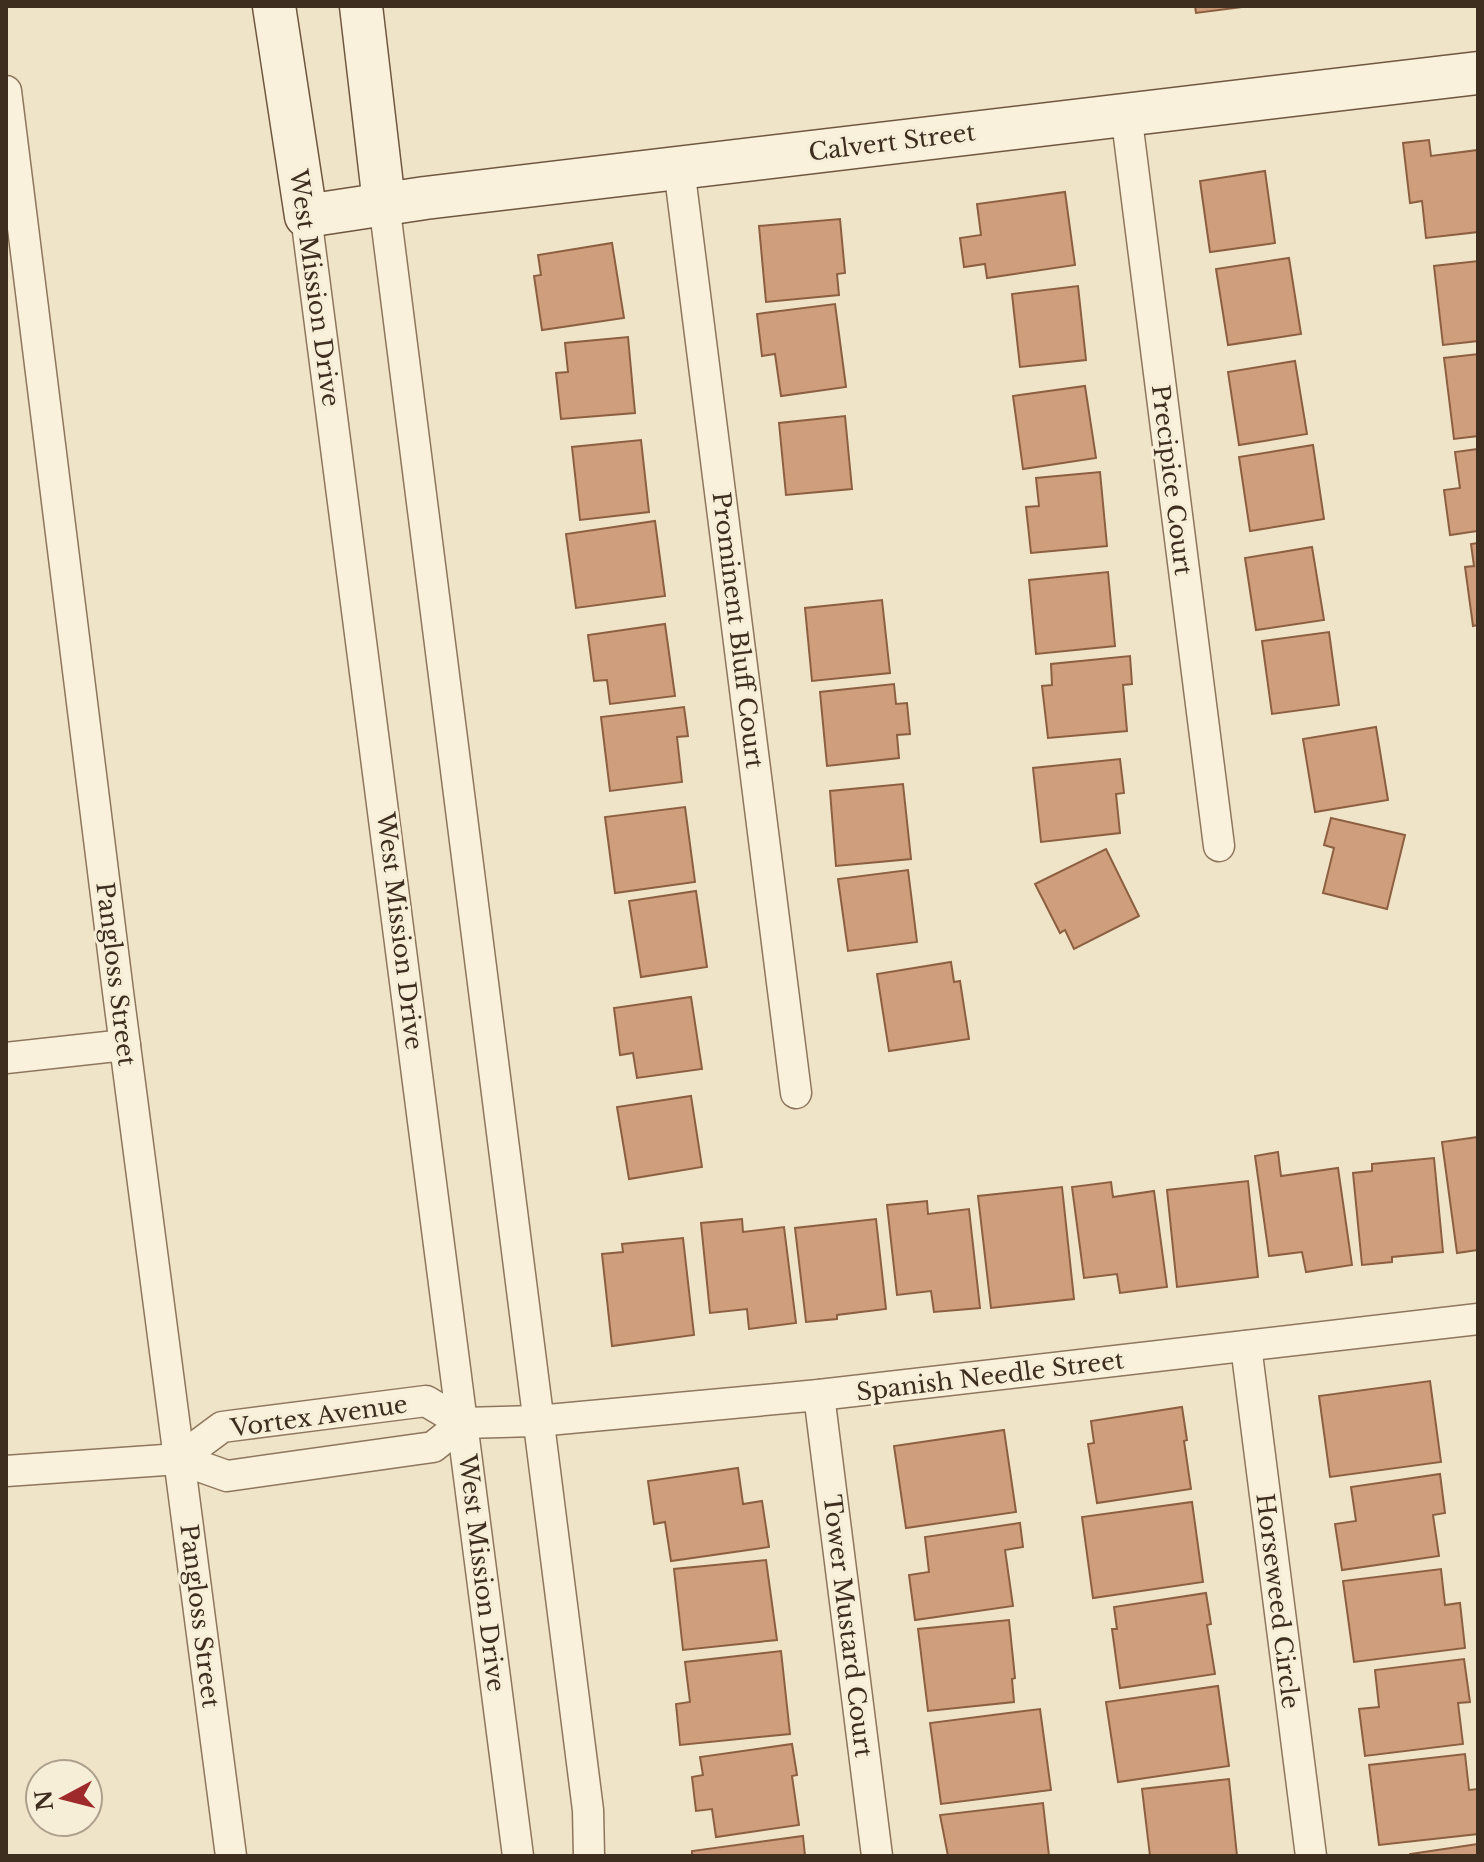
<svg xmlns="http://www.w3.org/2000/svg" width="1484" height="1862" font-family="'Libre Baskerville',serif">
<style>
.building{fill:#cf9f7d;stroke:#8d5f41;stroke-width:2}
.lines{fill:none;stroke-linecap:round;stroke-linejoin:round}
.street-casing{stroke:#8d765c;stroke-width:33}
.secondary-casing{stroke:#6f573f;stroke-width:45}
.street{stroke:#faf1dc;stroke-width:30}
.secondary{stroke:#faf1dc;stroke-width:42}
.labels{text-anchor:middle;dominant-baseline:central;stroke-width:6;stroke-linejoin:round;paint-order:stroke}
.street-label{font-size:24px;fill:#3d2e20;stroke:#f7eed8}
</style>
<rect width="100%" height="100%" fill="#f0e4c8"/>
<g class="building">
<path d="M1195 6H1250L1196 13Z"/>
<path d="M1429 140 1431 156 1478 150V232L1426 238 1422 201 1410 203 1403 143Z"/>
<path d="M1265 171 1275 243 1210 252 1200 181Z"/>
<path d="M1065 192 1075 265 987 278 985 264 964 267 960 238 981 235 977 204Z"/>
<path d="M840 219 845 273 837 274 839 295 766 302 759 226Z"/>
<path d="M612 243 624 318 542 330 534 276 541 275 538 255Z"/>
<path d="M1289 258 1301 334 1228 345 1216 269Z"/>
<path d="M1478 261V341L1443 345 1434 266Z"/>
<path d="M1078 286 1086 360 1020 367 1012 294Z"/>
<path d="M835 304 846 387 781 396 775 354 762 356 757 314Z"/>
<path d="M628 337 635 413 561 419 556 373 568 372 565 343Z"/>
<path d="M1478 354V436L1454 439 1444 358Z"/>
<path d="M1295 361 1307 434 1239 445 1228 372Z"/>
<path d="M1085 386 1096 458 1023 469 1013 396Z"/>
<path d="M845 416 852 489 786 495 779 423Z"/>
<path d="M641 440 649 512 580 520 572 447Z"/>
<path d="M1313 445 1324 519 1250 531 1239 457Z"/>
<path d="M1478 449V531L1450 535 1444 490 1460 488 1455 452Z"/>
<path d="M1100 472 1107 546 1031 553 1026 507 1039 506 1036 478Z"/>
<path d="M655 521 665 596 576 608 566 534Z"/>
<path d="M1478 543V625L1473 626 1465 567 1474 566 1471 544Z"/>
<path d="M1312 547 1324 620 1256 630 1245 558Z"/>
<path d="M1108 572 1115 646 1036 654 1029 580Z"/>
<path d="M882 600 890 673 812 681 805 608Z"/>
<path d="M665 624 675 696 610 704 607 680 594 681 588 635Z"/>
<path d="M1329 632 1339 705 1272 714 1262 641Z"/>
<path d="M1130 656 1132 684 1123 685 1127 731 1048 738 1042 686 1052 685 1051 664Z"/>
<path d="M894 684 896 704 907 703 910 734 897 735 899 758 827 766 820 692Z"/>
<path d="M684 707 688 736 677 737 682 782 610 791 601 717Z"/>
<path d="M1376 727 1388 800 1315 812 1303 739Z"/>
<path d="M1120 759 1124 793 1116 794 1120 833 1041 842 1033 768Z"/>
<path d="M903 784 911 859 836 866 830 791Z"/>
<path d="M685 807 695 882 615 893 605 817Z"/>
<path d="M1331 818 1405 835 1387 909 1323 893 1334 848 1324 845Z"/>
<path d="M1106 849 1139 916 1074 949 1065 930 1060 933 1035 884Z"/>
<path d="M908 870 917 942 848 951 838 879Z"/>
<path d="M696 891 707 967 641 977 629 901Z"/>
<path d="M951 962 954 982 960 981 969 1039 889 1051 877 974Z"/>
<path d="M691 997 702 1069 637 1078 633 1053 620 1055 614 1008Z"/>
<path d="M691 1096 702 1167 629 1179 617 1107Z"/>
<path d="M1478 1137V1250L1457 1253 1442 1142Z"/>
<path d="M1278 1152 1281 1176 1338 1168 1352 1265 1306 1272 1302 1252 1269 1256 1255 1156Z"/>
<path d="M1434 1158 1443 1252 1392 1257V1262L1362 1265 1353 1173 1372 1171V1164Z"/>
<path d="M1248 1181 1258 1277 1177 1287 1167 1190Z"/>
<path d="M1111 1182 1113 1197 1154 1191 1167 1287 1120 1293 1117 1274 1084 1278 1072 1187Z"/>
<path d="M1062 1187 1074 1299 991 1308 978 1196Z"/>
<path d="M927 1201 928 1214 969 1209 980 1308 934 1312 931 1291 897 1295 887 1205Z"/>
<path d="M742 1219 743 1232 784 1227 796 1323 749 1329 747 1309 710 1313 701 1223Z"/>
<path d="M876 1219 886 1309 837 1315V1319L806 1322 795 1228Z"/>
<path d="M683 1238 694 1335 612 1346 602 1254 623 1252 622 1244Z"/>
<path d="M1430 1381 1441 1462 1330 1477 1319 1396Z"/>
<path d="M1182 1407 1187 1440 1184 1441 1191 1489 1097 1503 1088 1444 1094 1443 1091 1421Z"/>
<path d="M1004 1430 1016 1512 906 1528 894 1446Z"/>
<path d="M738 1468 743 1504 762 1501 769 1547 671 1561 665 1522 654 1524 648 1481Z"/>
<path d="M1440 1474 1445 1513 1433 1515 1439 1556 1342 1570 1335 1524 1356 1521 1351 1487Z"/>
<path d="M1192 1502 1203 1582 1093 1598 1082 1517Z"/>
<path d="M1020 1523 1023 1547 1005 1550 1013 1606 915 1620 909 1575 929 1572 925 1537Z"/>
<path d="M766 1560 777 1640 683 1650 674 1569Z"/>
<path d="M1441 1569 1445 1605 1460 1603 1465 1648 1354 1662 1343 1581Z"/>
<path d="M1206 1593 1211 1624 1207 1625 1215 1674 1120 1688 1112 1629H1117L1114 1607Z"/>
<path d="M1009 1620 1015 1678 1012 1679 1014 1702 928 1711 918 1629Z"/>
<path d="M781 1651 790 1734 680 1745 676 1704 690 1702 685 1662Z"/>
<path d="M1464 1659 1470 1702 1458 1703 1463 1744 1365 1756 1359 1709 1379 1707 1375 1670Z"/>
<path d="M1218 1686 1229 1766 1118 1782 1106 1702Z"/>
<path d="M1040 1709 1051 1790 941 1804 930 1723Z"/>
<path d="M792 1744 797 1775 792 1776 799 1825 716 1837 712 1809 696 1811 692 1777 703 1775 700 1757Z"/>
<path d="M1465 1754 1469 1790 1478 1789V1834L1379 1845 1369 1765Z"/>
<path d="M1229 1779 1237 1856H1150L1142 1789Z"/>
<path d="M1043 1803 1049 1856H948L940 1815Z"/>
<path d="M803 1836 805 1856H692V1851Z"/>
<path d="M1478 1844V1856H1410V1854Z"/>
</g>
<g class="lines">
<g class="street-casing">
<g id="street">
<path d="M6 91 118 992 231 1856"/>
<path d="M1126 113 1219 846"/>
<path d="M679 168 796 1093"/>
<path d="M384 203 588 1810 589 1856"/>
<path d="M306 216 518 1856"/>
<path d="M6 1058 125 1045"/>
<path d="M1246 1346 1311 1856"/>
<path d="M819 1395 877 1856"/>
<path d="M179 1459 222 1427 426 1401 463 1423 537 1421 819 1395 1478 1319"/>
<path d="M6 1471 179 1459 227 1476 433 1447 463 1423"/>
</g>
</g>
<g class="secondary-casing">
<g id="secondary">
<path d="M274 6 306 216 425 198 1478 73"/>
<path d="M361 6 384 203"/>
</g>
</g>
<use href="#street" class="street"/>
<use href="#secondary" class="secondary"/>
</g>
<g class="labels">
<g class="street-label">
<text transform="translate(892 142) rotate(-7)">Calvert Street</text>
<text transform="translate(315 288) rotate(82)">West Mission Drive</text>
<text transform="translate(1172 480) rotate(83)">Precipice Court</text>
<text transform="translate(738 630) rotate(83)">Prominent Bluff Court</text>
<text transform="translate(400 931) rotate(83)">West Mission Drive</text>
<text transform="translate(116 974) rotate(83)">Pangloss Street</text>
<text transform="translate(990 1376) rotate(-7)">Spanish Needle Street</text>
<text transform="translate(319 1416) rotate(-8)">Vortex Avenue</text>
<text transform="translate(482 1573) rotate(83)">West Mission Drive</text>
<text transform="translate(1278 1601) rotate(83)">Horseweed Circle</text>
<text transform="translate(200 1616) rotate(83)">Pangloss Street</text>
<text transform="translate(848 1626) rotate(83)">Tower Mustard Court</text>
</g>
</g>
<rect width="1484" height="1862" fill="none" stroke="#3d2e20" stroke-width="16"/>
<g transform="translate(64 1798) rotate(263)"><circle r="38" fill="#f7eed8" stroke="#ada18e" stroke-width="2"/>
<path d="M0-6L14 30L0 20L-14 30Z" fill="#9e2a2b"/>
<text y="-12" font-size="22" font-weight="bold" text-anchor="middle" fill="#3d2e20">N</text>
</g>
</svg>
